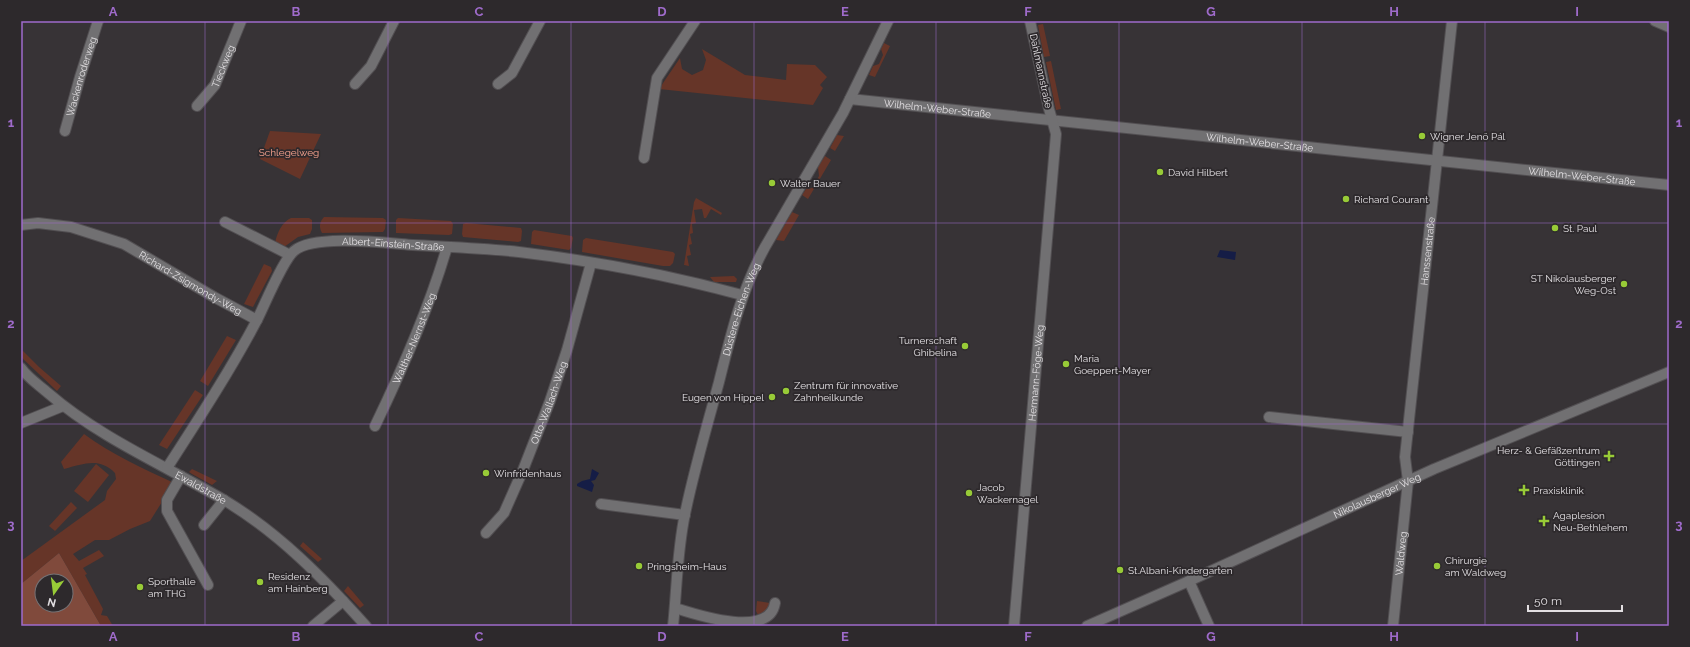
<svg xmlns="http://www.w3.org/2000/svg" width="1690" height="647" font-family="Raleway,sans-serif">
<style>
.green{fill:#663528}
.forest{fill:#804a3c;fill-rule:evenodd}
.water{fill:#151d46}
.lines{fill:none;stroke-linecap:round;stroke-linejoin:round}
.minor-casing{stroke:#524f52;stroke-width:12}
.minor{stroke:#717072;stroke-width:10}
.grid{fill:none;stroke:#9f6bcb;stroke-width:1;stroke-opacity:0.55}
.poi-dot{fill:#98cb37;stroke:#2d292c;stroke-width:1.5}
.labels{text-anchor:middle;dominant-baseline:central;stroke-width:3.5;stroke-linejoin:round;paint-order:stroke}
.street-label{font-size:10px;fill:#e2dfe2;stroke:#2d292c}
.poi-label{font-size:10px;fill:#e2dfe2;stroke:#2d292c;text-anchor:start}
.park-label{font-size:10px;fill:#fca691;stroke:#2d292c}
.neatline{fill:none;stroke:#9f6bcb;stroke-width:1.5}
.grid-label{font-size:13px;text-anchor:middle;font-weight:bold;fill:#9f6bcb}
</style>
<rect width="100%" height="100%" fill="#373336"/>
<g class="green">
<path d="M1043 24 1050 56 1044 57 1038 25Z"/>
<path d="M884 43 890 46 875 77 869 75 873 66 879 64 883 55 881 49Z"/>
<path d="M702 49 745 75 786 80 787 64 815 65 827 77 820 85 823 88 813 105 659 89 680 58 682 69 692 75 703 70 706 60Z"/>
<path d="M1051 61 1061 109 1056 110 1046 62Z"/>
<path d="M270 131 321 134 300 179 260 159Z"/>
<path d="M837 135 844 136 835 151 830 148Z"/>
<path d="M825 156 831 160 808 199 802 195 806 189 812 188 819 176 818 167Z"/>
<path d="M696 198 722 213 721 215 711 209 706 218H704L702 209 694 210 696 223 692 224 693 233 690 234 692 244 689 245 691 255 687 256 689 266 684 265 694 202Z"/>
<path d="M792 212 799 215 784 241 776 240Z"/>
<path d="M324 217 383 218 386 220 385 229 383 232 322 233C319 228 319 222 324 217Z"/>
<path d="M291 218H309L312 220V229L310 234 298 237 284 247 275 243C277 233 282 222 291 218Z"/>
<path d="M398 218 451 221 453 224 452 234 449 235 396 233V220Z"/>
<path d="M466 223 521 228 522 231 521 241 518 242 463 237 462 234 463 224Z"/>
<path d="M534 230 572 236 573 238 571 248 569 250 531 244 532 232Z"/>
<path d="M586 238 673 252 675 254 673 263 670 266H663L582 252 583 240Z"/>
<path d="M264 264 271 267 272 271 253 307 244 304Z"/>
<path d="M734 276 737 279 736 282H714L710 277Z"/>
<path d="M227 336 236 340 208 386 200 381Z"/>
<path d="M21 349 39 367 61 386 57 391 21 357Z"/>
<path d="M195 390 203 395 167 449 159 445Z"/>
<path d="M84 434C111 454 142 468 172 482V486L150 521 130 529 109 540H95L73 554 79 561 99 550 104 556 83 568 87 574 85 575 103 609 101 615 107 616 113 626H101L59 553 21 584V561L105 500 107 491 116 479 115 473C99 457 84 464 64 469L61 462Z"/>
<path d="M96 464 109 475 88 502 74 491Z"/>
<path d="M192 469 217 481 212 485 192 474 189 472Z"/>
<path d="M71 502 77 508 55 531 49 526Z"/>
<path d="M303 542 322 559 318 562 300 546Z"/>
<path d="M348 586 364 605 360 608 344 591Z"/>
<path d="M757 601 770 603C769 609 764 613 758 615L756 611Z"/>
</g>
<path class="forest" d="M59 553 101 626H21V584ZM42 581H66V605H42Z"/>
<g class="water">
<path d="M1220 250 1236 252 1235 260 1217 257Z"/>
<path d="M592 469 599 473 595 480 591 481 594 485 592 492 577 486V484L582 481 590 479Z"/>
</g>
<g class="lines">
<g class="minor-casing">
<g id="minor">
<path d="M1655 21 1669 27"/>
<path d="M355 84 371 66 394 21"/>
<path d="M498 84 512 73 540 21"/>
<path id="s1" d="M850 99 1669 185"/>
<path id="s2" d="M197 106 215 85 241 21"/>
<path id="s3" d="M65 131 80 77 98 21"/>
<path d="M644 158 657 78 695 21"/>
<path d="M225 222 290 255"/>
<path id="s4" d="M21 225 38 223 71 227 124 244 214 297 257 320"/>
<path id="s5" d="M21 368C28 378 39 385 48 393 100 438 164 465 224 500 279 533 323 578 366 626"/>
<path d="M1269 417 1408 432"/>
<path d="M21 423 63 406"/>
<path id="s6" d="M375 426C403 368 429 309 447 247"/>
<path id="s7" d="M167 468C198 420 230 371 257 320 265 304 283 260 294 251 314 234 386 243 413 245 448 247 484 248 519 252 594 261 669 275 742 295"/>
<path d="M181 476 167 500V511L208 585"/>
<path d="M601 504 685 515"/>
<path d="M204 525 224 500"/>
<path id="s8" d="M486 533 504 513 523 470 550 401 567 350 591 263"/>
<path d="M1189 581 1209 626"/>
<path d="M675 608C697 615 769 639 775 603"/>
<path d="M313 626 343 601"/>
<path id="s9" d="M673 626C677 589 677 551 685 514 694 470 707 426 719 382 731 334 741 291 765 247L843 113 888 21"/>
<path id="s10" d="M1014 626 1056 134 1049 109 1030 21"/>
<path id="s11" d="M1087 626 1189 581 1434 469 1669 372"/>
<path id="s12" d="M1393 626 1408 481 1405 457 1452 21"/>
</g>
</g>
<use href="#minor" class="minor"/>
</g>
<path class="grid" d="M205 21V626M388 21V626M571 21V626M754 21V626M936 21V626M1119 21V626M1302 21V626M1485 21V626M21 223H1669M21 424H1669"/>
<g class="poi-dot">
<circle cx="1422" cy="136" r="4"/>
<circle cx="1160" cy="172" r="4"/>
<circle cx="772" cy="183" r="4"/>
<circle cx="1346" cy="199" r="4"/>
<circle cx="1555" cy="228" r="4"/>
<circle cx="1624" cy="284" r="4"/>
<circle cx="965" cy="346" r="4"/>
<circle cx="1066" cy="364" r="4"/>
<circle cx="786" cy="391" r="4"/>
<circle cx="772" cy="397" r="4"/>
<path d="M1607 450h4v4h4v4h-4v4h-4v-4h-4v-4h4z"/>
<circle cx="486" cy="473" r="4"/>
<path d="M1522 484h4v4h4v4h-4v4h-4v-4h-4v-4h4z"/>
<circle cx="969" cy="493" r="4"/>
<path d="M1542 515h4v4h4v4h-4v4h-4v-4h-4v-4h4z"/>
<circle cx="639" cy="566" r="4"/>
<circle cx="1437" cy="566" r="4"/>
<circle cx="1120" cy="570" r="4"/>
<circle cx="260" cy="582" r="4"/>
<circle cx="140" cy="587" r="4"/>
</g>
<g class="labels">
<g class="street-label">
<text stroke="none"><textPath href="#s2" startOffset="48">Tieckweg</textPath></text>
<text transform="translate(1041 71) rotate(78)">Dahlmannstraße</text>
<text stroke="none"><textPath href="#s3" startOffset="57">Wackenroderweg</textPath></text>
<text stroke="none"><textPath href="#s1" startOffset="88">Wilhelm-Weber-Straße</textPath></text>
<text stroke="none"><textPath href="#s1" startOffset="412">Wilhelm-Weber-Straße</textPath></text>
<text stroke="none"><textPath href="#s1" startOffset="736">Wilhelm-Weber-Straße</textPath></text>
<text stroke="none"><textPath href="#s7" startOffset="353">Albert-Einstein-Straße</textPath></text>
<text stroke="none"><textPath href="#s12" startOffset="377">Hanssenstraße</textPath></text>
<text stroke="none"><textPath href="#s4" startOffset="183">Richard-Zsigmondy-Weg</textPath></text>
<text stroke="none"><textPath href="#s9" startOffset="325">Düstere-Eichen-Weg</textPath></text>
<text stroke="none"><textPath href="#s6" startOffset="96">Walther-Nernst-Weg</textPath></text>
<text stroke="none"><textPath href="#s10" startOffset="254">Hermann-Föge-Weg</textPath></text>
<text stroke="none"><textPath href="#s8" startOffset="146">Otto-Wallach-Weg</textPath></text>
<text stroke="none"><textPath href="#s5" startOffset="217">Ewaldstraße</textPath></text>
<text stroke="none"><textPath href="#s11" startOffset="318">Nikolausberger Weg</textPath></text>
<text stroke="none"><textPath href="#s12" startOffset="73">Waldweg</textPath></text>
</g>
<g class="poi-label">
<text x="1430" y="136">Wigner Jenő Pál</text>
<text x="1168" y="172">David Hilbert</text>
<text x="780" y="183">Walter Bauer</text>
<text x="1354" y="199">Richard Courant</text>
<text x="1563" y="228">St. Paul</text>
<text x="1616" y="278" text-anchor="end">ST Nikolausberger<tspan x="1616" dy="12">Weg-Ost</tspan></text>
<text x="957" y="340" text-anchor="end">Turnerschaft<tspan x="957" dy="12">Ghibelina</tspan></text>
<text x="1074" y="358">Maria<tspan x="1074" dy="12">Goeppert-Mayer</tspan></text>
<text x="794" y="385">Zentrum für innovative<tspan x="794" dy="12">Zahnheilkunde</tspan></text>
<text x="764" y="397" text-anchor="end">Eugen von Hippel</text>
<text x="1600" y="450" text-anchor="end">Herz- &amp; Gefäßzentrum<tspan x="1600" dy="12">Göttingen</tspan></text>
<text x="494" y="473">Winfridenhaus</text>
<text x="977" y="487">Jacob<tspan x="977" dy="12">Wackernagel</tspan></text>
<text x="1533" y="490">Praxisklinik</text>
<text x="1553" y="515">Agaplesion<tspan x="1553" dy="12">Neu-Bethlehem</tspan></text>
<text x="1445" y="560">Chirurgie<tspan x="1445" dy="12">am Waldweg</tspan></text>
<text x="647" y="566">Pringsheim-Haus</text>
<text x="1128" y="570">St.Albani-Kindergarten</text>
<text x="268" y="576">Residenz<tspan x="268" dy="12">am Hainberg</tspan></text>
<text x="148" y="581">Sporthalle<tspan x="148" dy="12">am THG</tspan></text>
</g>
<g class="park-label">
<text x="289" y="152">Schlegelweg</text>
</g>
</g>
<rect width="1690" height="647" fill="none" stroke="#2d292c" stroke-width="44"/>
<g transform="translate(54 593) rotate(194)"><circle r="19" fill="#2d292c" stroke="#757275"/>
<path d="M0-3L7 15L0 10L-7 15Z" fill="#98cb37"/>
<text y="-6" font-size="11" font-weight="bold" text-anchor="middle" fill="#e2dfe2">N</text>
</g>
<path d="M1528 605v6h94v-6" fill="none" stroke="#e2dfe2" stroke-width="2"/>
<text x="1534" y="605" font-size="12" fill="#e2dfe2" stroke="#2d292c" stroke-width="3" paint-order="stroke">50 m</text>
<rect x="22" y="22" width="1646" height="603" class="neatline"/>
<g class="grid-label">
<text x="113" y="16">A</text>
<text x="296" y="16">B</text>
<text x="479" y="16">C</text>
<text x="662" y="16">D</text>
<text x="845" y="16">E</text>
<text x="1028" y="16">F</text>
<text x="1211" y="16">G</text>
<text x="1394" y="16">H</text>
<text x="1577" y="16">I</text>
<text x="11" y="127">1</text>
<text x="1679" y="127">1</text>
<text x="11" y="328">2</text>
<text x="1679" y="328">2</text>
<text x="11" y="529">3</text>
<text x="1679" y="529">3</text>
<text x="113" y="641">A</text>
<text x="296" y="641">B</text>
<text x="479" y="641">C</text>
<text x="662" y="641">D</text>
<text x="845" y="641">E</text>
<text x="1028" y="641">F</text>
<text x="1211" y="641">G</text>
<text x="1394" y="641">H</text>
<text x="1577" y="641">I</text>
</g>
</svg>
